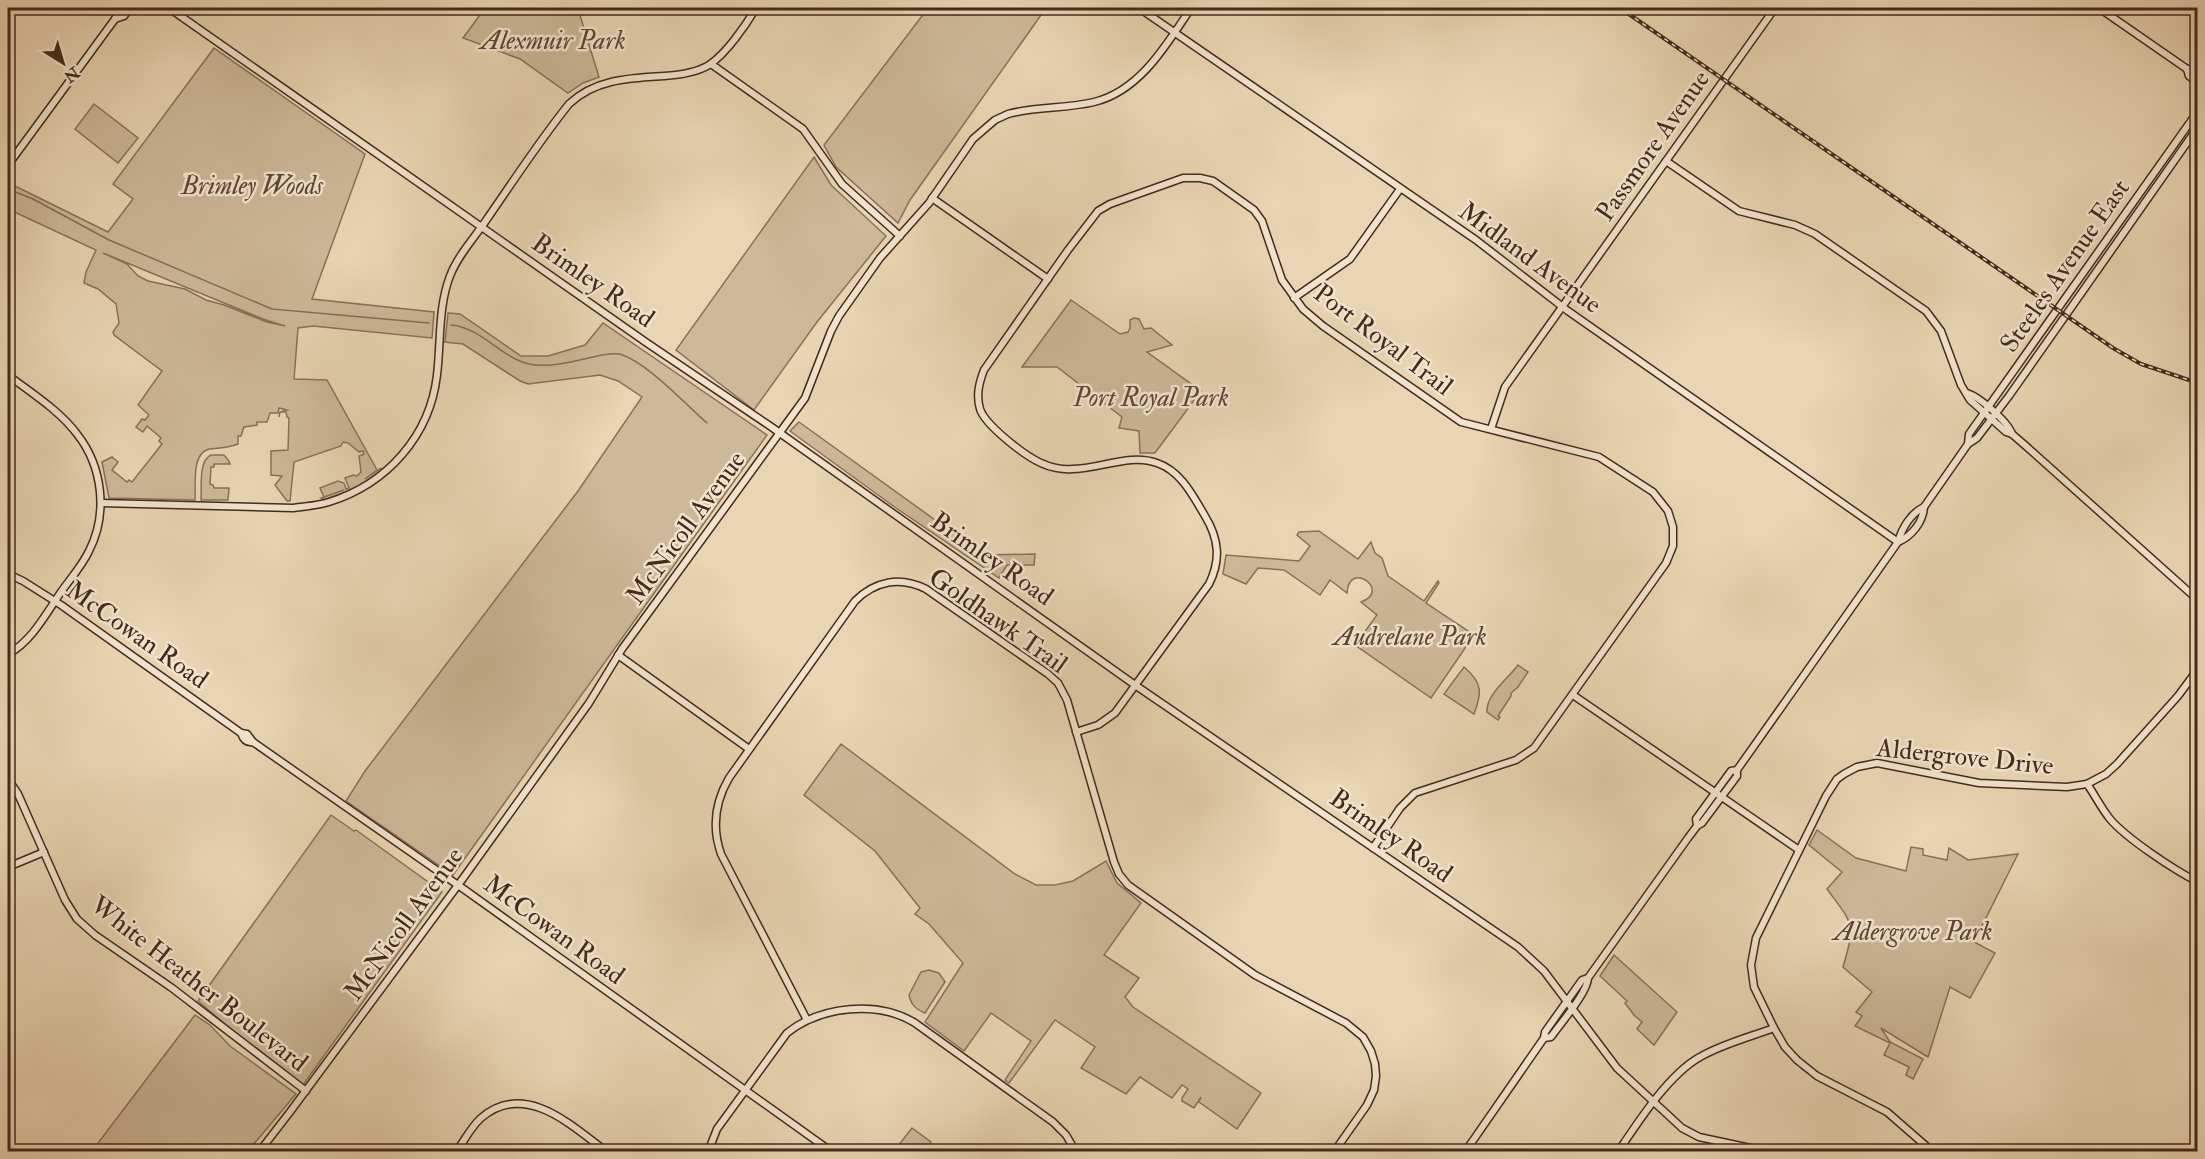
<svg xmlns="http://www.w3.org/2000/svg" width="2205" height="1159" font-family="'IM FELL Double Pica',serif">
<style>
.green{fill:#cdb899;stroke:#88715a;stroke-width:1.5;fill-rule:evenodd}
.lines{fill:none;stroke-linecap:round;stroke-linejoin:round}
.stream{stroke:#856e58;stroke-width:1.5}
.secondary-casing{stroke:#442a1c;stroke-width:9}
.secondary{stroke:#f1e4ce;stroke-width:6}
.rail-casing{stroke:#442a1c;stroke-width:4}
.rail{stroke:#f1e4ce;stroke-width:1.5;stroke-dasharray:4.5;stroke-linecap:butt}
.labels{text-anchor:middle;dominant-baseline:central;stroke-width:5;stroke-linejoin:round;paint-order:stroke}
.park-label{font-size:26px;font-style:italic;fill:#5f4635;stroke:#f1e4ce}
.street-label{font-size:26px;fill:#442a1c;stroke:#f1e4ce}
</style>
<rect width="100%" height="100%" fill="#e9d5b3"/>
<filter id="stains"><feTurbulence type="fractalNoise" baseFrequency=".00333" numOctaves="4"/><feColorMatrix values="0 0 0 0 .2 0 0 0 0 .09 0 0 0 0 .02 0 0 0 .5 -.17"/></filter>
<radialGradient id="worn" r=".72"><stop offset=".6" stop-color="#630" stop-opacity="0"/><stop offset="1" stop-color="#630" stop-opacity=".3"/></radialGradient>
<g class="green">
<path d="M485 8H582L579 12 599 77 583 83 568 93 520 59 463 38Z"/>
<path d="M928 8H1046L910 200 898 223 836 167 824 145Z"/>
<path d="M214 48 365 154 312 299 434 312 432 338 313 326 298 328 294 379 327 380 377 470 365 479 381 468 382 470 356 488 325 500 321 498 344 490 324 497 320 488 338 481 344 483 346 489 349 488 345 478 353 475 357 476 361 472 359 456 364 454 363 451 359 452 348 443 343 442 341 446 294 462 290 501H287L275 485 282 476 271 475V451L288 450 289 418 287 417 286 412H280L279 417 280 412 287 410 279 408 278 413H270L267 422H257V425L244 427 241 436H238V444C228 448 220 448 210 449 191 452 196 485 195 500L109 498 102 462 112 457 118 462 112 470 127 482 129 480 132 482 162 444 159 441 161 438 147 426 143 432 136 427 142 419 145 420 149 415 138 405 162 371 114 335 113 332 119 323 116 304 98 289 84 283 86 272 96 250 8 209V192L13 185 108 232 133 199 113 184ZM103 253 263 319 285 326 267 322 224 305 206 300 185 289 148 281 138 276 127 264Z"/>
<path d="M94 104 138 138 118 163 75 129Z"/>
<path d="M814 157 831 185 886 236 817 322 754 410 676 350Z"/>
<path d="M1071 300 1120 334 1128 332 1130 328V320L1134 318 1139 319 1144 329 1151 328 1172 345 1147 352 1201 391 1155 453H1140L1139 431 1119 428 1122 417 1057 367H1022Z"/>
<path d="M448 313 460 314 521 356H548L585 345 603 323 767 435 453 875 346 801 365 771 578 491 642 397 618 381 600 375 528 384 520 381 463 344 445 342Z"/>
<path d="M799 422 981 553 987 555 1035 554 1034 565H1007L999 578 896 508 790 431Z"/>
<path d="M211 455H224L229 461 230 464H214V467H211L210 484 213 485 214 488H229L228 500H201C202 487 198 461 211 455Z"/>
<path d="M1319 531 1358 559 1371 542 1375 553 1382 558 1388 576 1424 601 1438 581 1439 583 1426 603 1474 635 1431 698 1355 645 1377 615 1361 602C1392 591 1349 559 1347 593L1330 580 1320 595 1284 570 1258 568 1246 584 1223 574 1226 555 1299 561 1310 546 1297 535 1299 532Z"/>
<path d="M1518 665 1528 672 1518 687 1511 693V696L1498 716 1500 717 1498 720 1487 712C1486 694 1509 678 1518 665Z"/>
<path d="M1464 667C1483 683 1482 693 1474 714L1444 694Z"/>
<path d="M841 744 1015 874 1036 885H1055L1073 881 1106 861 1117 883 1141 903 1104 955 1139 978 1125 997 1133 1007 1261 1093 1237 1129 1199 1102 1201 1097 1194 1108 1182 1101V1098L1188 1089 1182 1085 1172 1098 1140 1077 1126 1094 1081 1068 1095 1047 1055 1020 1009 1083 1005 1080 1031 1041 991 1013 964 1051 925 1022 963 963 929 924 915 914 920 908 875 851 804 795Z"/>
<path d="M331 815 354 831 356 830 442 892 303 1085 248 1044 198 1001Z"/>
<path d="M1817 830 1856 858 1906 871 1911 847 1923 849V855L1947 860 1949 848 1968 860 2018 854 1974 942 1995 953 1970 998 1950 987 1928 1057 1881 1028 1890 1042 1923 1059 1913 1079 1906 1075 1909 1067 1884 1055 1890 1043 1855 1026 1862 1016 1856 1012 1872 992 1843 967C1856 922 1854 926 1827 889L1842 872 1809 845Z"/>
<path d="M1614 955 1677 1012 1654 1045 1637 1029 1642 1022 1634 1015 1625 1003 1627 1001 1600 976Z"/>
<path d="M929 970 939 973 945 982 925 1013C915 1009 911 1004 909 995L921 972Z"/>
<path d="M195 1015 210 1025 230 1046 296 1094 248 1151H92Z"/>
<path d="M912 1128 931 1142 925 1151H894Z"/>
</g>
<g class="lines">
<g class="stream">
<path d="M8 189 33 199 109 240 272 309 429 323"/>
<path d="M451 325C482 328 500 357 529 364 549 369 582 359 602 355 608 354 614 353 620 354 648 363 685 404 707 423"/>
</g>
<g class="secondary-casing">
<g id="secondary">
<path d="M163 8H169L647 343 770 426 1135 685 1518 947 1544 971 1617 1068 1682 1128 1699 1137 1769 1152"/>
<path d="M1139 8 1476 240 1568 311 1898 542"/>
<path d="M2099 8 2187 69 2189 76 2198 83"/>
<path d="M115 19 124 16 130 8"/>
<path d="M711 64 803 129 842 184 900 236"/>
<path d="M2187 69 2198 71"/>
<path d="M1666 161 1739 211 1795 225 1815 234 1926 311 1941 331 1961 385 1970 400 2006 432 2012 434 2027 447 2198 600"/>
<path d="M8 165 115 19 120 8"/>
<path d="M932 198 1048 279"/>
<path d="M1294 298 1350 259 1400 189"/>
<path d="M8 375C31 393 59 410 77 434 103 467 108 514 89 551 82 566 70 579 61 592 46 614 31 642 8 654"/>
<path d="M1967 393C1980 397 2008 422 2012 434"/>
<path d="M1491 429 1505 387 1775 8"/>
<path d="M1968 444 1969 434 2198 111"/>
<path d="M101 503 293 508C305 506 317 506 329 502 387 484 430 436 437 375 441 342 438 307 450 276 458 255 475 237 487 219 514 180 540 140 569 104 595 79 630 78 664 76 680 75 696 73 709 65 726 54 746 25 756 8"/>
<path d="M1898 542C1912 536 1923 522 1924 507"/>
<path d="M8 574 23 581 61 605 241 733 247 734 253 742"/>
<path d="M618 655 749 749"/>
<path d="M1573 695 1799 850"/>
<path d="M1076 732 1098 725 1115 713 1209 584C1221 560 1219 539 1205 516 1193 496 1181 471 1157 463 1130 453 1100 469 1072 469 1062 470 1049 467 1041 463 1025 456 985 425 980 409 976 395 979 383 984 370L1068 250 1098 211 1110 204 1183 178H1200L1213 181 1254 210 1262 221 1282 280 1303 309 1323 326 1461 422 1599 457 1653 492 1668 511 1673 527V546L1666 563 1534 748 1516 760 1415 793 1400 808 1373 848"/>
<path d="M241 733C243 739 246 743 253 742L465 890 832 1152"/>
<path d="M8 779 18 794 65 900 77 919 95 935 172 988 306 1091"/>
<path d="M2087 784C2095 795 2101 808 2110 819 2126 838 2174 870 2198 882"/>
<path d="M1697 826 1696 819 1731 771 1737 770"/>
<path d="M8 867 44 852"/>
<path d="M807 1020 721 854C712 828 715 802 729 778L855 601C875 581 900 576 926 589L1048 674 1058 683 1067 700 1114 862 1119 874 1128 885 1255 975 1346 1023 1363 1037 1371 1051 1375 1064 1376 1076 1374 1090 1367 1105 1334 1152"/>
<path d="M1544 1038 1551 1037C1560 1024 1588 992 1588 978"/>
<path d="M259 1152 290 1112 464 877 589 703 622 649 805 398 831 331 839 316 880 258 929 203 973 139 995 120 1008 114C1036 106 1066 109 1094 102 1140 91 1167 44 1191 8"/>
<path d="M456 1152C464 1141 471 1127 481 1118 525 1080 572 1126 607 1152"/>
<path d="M708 1152 717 1129 787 1033C821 1006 878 1000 915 1023L1053 1122 1066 1135 1076 1152"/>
<path d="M1465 1152 1544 1038 1545 1032 1582 980 1588 978 1688 838 1697 826 1702 823 1737 776V770L1898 542C1902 528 1911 513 1924 507L1968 444 1977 438 2009 396 2198 127"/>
<path d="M1618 1152C1638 1122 1669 1074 1700 1057 1722 1044 1750 1037 1774 1028"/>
<path d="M1933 1152 1887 1112 1817 1076 1797 1060 1785 1047 1774 1028 1754 987 1751 965 1756 938 1826 796 1837 779 1844 774 1857 767 1877 763 1979 783 2067 787 2087 784 2106 774 2117 764 2178 696 2198 669"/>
</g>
</g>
<use href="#secondary" class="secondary"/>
<g class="rail-casing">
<path id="rail" d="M1620 8 2113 348 2141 364 2198 383"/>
</g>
<use href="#rail" class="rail"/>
</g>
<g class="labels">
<g class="park-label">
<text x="553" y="41">Alexmuir Park</text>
<text x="252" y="186">Brimley Woods</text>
<text x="1151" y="398">Port Royal Park</text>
<text x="1410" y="637">Audrelane Park</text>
<text x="1913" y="932">Aldergrove Park</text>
</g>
<g class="street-label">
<text transform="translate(1653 146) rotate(-55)">Passmore Avenue</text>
<text transform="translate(1530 258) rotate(36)">Midland Avenue</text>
<text transform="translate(2065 266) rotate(-55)">Steeles Avenue East</text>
<text transform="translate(593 281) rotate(35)">Brimley Road</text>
<text transform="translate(1383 340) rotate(37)">Port Royal Trail</text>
<text transform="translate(686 528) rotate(-54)">McNicoll Avenue</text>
<text transform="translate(992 559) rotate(35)">Brimley Road</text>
<text transform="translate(998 621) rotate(35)">Goldhawk Trail</text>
<text transform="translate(137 635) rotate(35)">McCowan Road</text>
<text transform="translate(1965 757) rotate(6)">Aldergrove Drive</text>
<text transform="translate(1391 836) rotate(35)">Brimley Road</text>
<text transform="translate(404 924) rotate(-54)">McNicoll Avenue</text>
<text transform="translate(554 930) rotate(36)">McCowan Road</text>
<text transform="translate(199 984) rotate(38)">White Heather Boulevard</text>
</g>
</g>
<rect width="2205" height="1159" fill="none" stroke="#e9d5b3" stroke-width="30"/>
<rect x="9" y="9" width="2187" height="1141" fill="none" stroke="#442a1c" stroke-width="3"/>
<rect x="15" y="15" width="2175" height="1129" fill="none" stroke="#442a1c" stroke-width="1.5"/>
<g transform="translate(63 63) rotate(143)" stroke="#f1e4ce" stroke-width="4.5" paint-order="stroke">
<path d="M0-4.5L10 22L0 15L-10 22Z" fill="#442a1c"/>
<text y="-9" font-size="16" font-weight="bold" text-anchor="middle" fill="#442a1c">N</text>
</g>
<rect width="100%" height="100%" filter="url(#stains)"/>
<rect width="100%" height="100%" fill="url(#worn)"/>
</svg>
